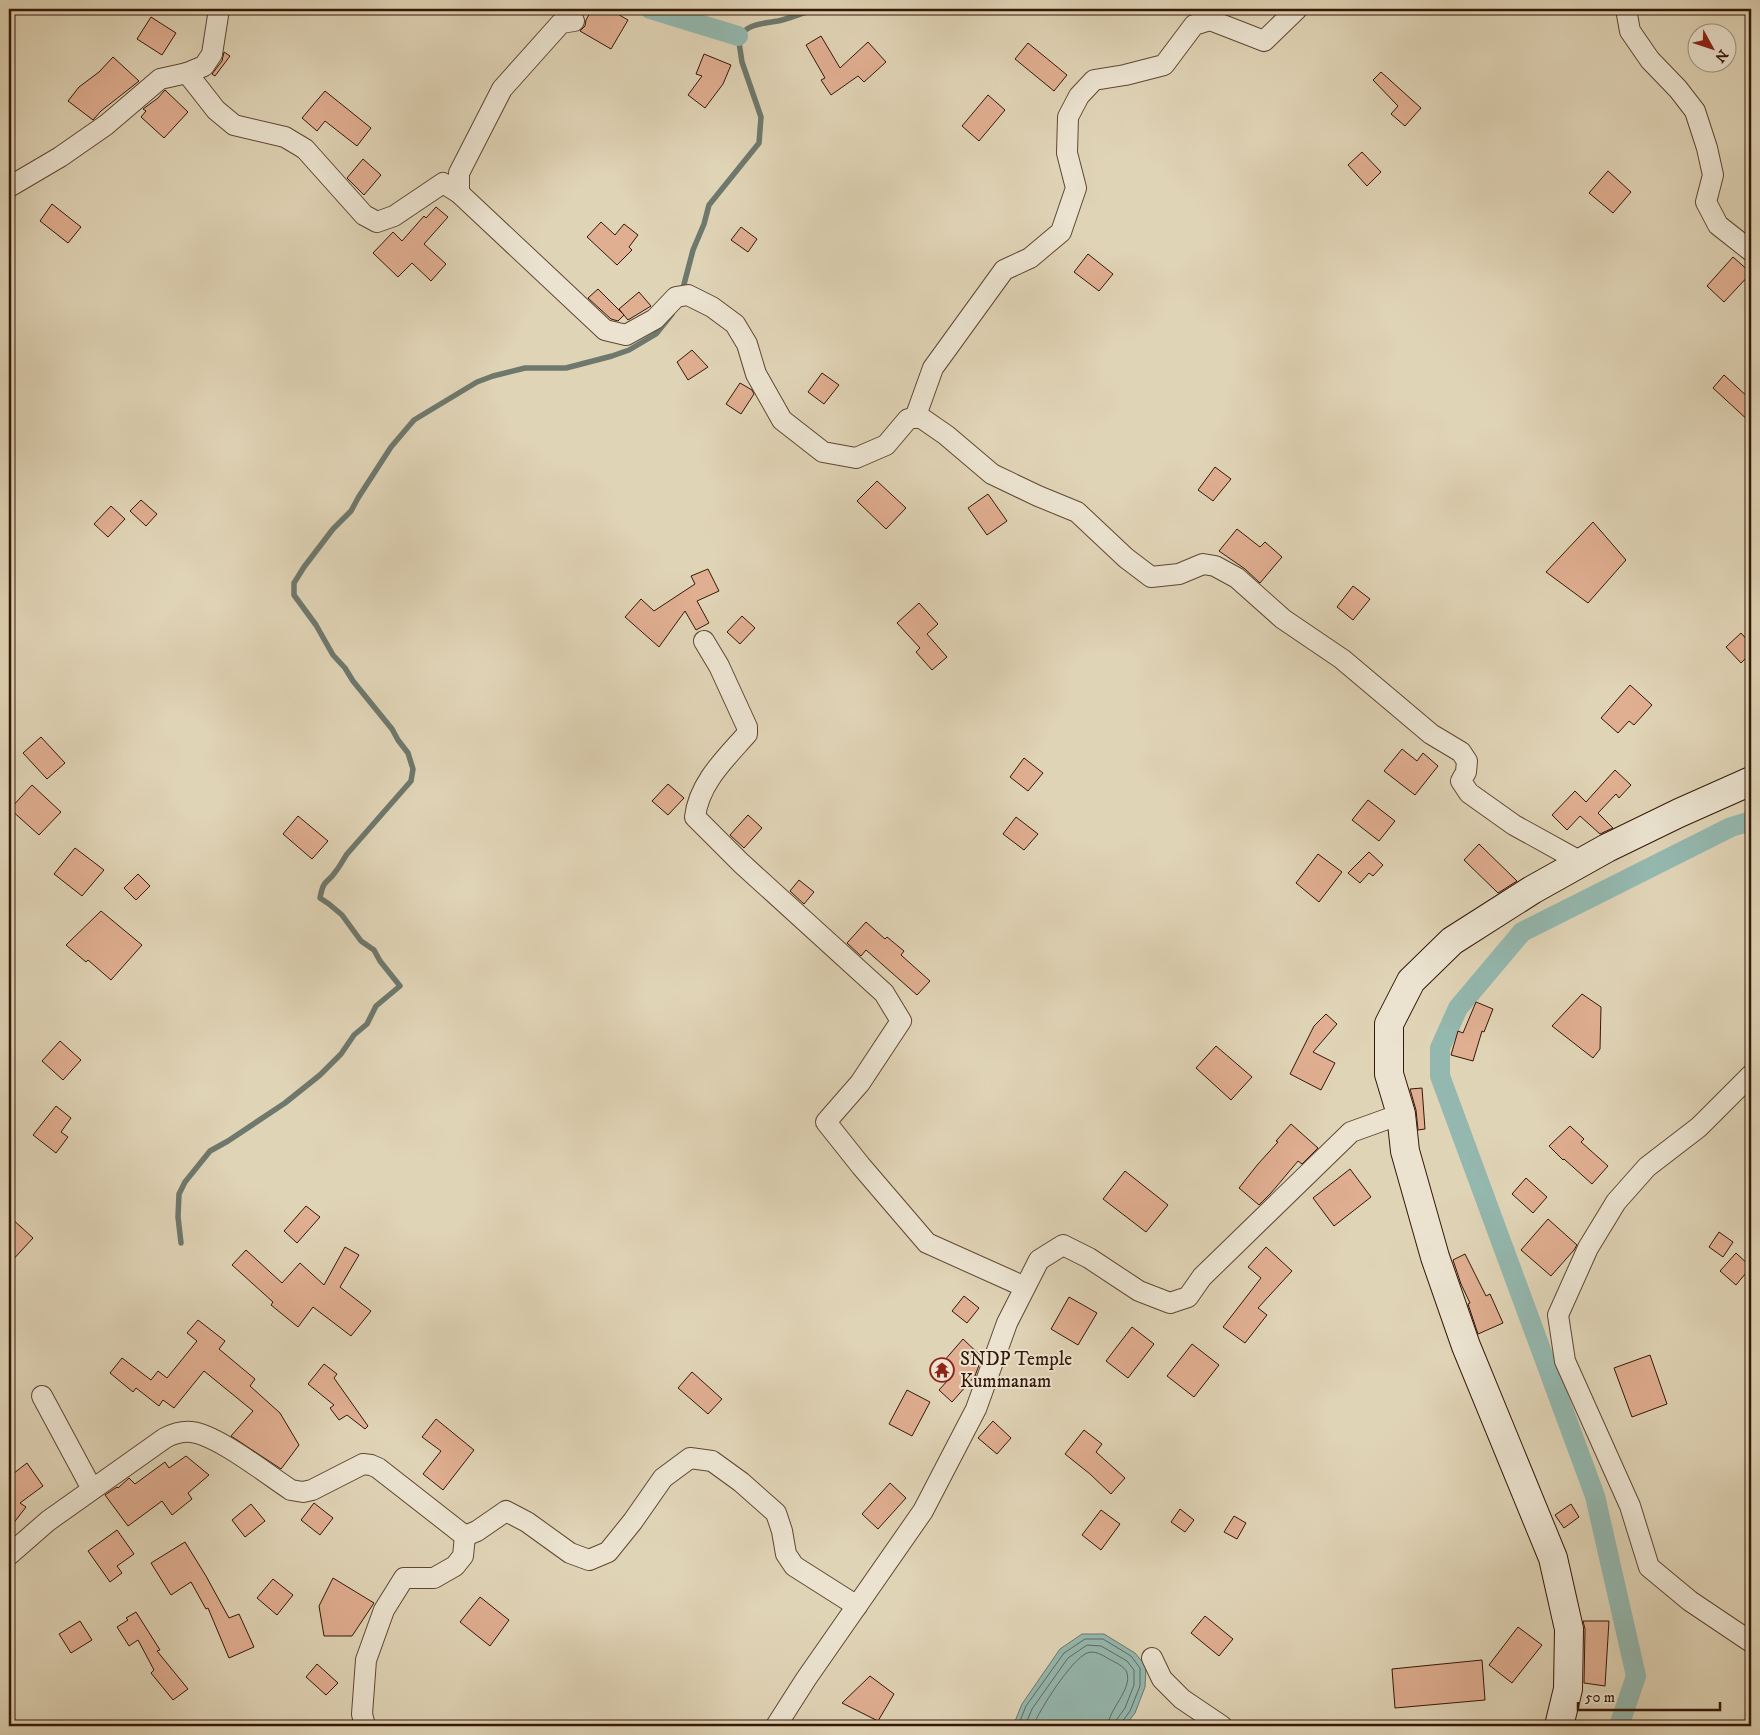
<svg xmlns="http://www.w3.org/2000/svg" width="1760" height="1735" font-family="'IM FELL DW Pica',serif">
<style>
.water{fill:#94b8af;stroke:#6e786c}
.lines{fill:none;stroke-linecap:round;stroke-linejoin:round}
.shore{stroke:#64685b;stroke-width:1}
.stream{stroke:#6e786c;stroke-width:5.5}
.canal{stroke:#94b8af;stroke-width:20}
.building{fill:#e0ae91;stroke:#351807}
.street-casing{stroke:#604733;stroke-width:22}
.secondary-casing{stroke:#351807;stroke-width:30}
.street{stroke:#ebe3d0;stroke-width:20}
.secondary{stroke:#ebe3d0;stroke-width:28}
.labels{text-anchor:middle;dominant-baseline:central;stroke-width:4;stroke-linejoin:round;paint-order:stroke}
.poi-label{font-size:19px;fill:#351807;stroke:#ebe3d0;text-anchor:start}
</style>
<rect width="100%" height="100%" fill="#e0d4b6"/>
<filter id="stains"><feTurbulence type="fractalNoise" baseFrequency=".004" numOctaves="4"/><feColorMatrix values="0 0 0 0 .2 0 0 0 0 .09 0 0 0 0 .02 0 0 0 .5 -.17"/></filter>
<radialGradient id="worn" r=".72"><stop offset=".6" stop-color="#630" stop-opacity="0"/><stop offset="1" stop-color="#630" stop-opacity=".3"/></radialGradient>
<path class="water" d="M1082 1634H1104L1135 1653 1146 1666 1145 1687 1135 1713 1125 1726H1013L1022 1704 1060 1649Z"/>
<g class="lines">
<g class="shore">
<path d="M1018 1726 1026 1706 1064 1653 1085 1639H1103L1131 1656 1140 1668V1686L1130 1711 1122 1722V1726"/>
<path d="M1025 1726 1032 1709 1068 1658 1087 1645 1101 1646 1127 1661 1134 1670V1685L1125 1708 1117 1719 1115 1726"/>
<path d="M1033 1726C1040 1709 1071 1660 1087 1653 1095 1650 1102 1655 1109 1659 1114 1662 1125 1666 1127 1673 1132 1690 1108 1710 1108 1726"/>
</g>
<g class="stream">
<path d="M822 9 834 10 841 9"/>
<path d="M1748 152 1751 162"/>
<path d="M682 292 693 250 704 224 709 205 759 143 761 117 742 62 738 36C752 23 760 24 778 21 792 18 805 11 820 9"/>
<path d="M181 1243 178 1217 179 1194 185 1182 210 1151 228 1141 285 1103 320 1075 341 1054 354 1035 367 1024 376 1006 400 986 380 961 374 950 361 941 342 915 329 904 320 898C324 877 327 885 336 871 340 866 343 860 347 854L411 781 413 769 408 753 398 740 392 729 353 681 345 668 333 655 316 625 294 595V583L304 567 333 529 351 511 358 498 391 447 414 420 477 382 493 376 525 368H566L612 356 629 350 656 334 672 314"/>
</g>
<g class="canal">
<path d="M650 9 738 36"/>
<path d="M1619 1726 1636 1676 1595 1496 1440 1076V1048L1458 1008 1522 932 1731 827 1751 821"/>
</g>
</g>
<g class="building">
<path d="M592 9H609L628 20 611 49 580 31 585 26 586 20Z"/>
<path d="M151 17 176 33 162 55 137 39Z"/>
<path d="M821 36 840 68 868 42 886 62 864 82 858 76 831 95 821 80 825 78 806 45Z"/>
<path d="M1028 43 1067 75 1054 91 1015 59Z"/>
<path d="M224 52 230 56 215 76 212 74 222 61Z"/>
<path d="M704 54 731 65 723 84 705 108 688 95 702 76 696 74Z"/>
<path d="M113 57 139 81 101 111 93 120 68 101 79 87 99 72Z"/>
<path d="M1381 72 1421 108 1405 126 1391 114 1398 106 1373 80Z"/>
<path d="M165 90 188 112 164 138 141 117 146 111 143 109 158 98Z"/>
<path d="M325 91 371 128 357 146 325 121 317 131 302 118Z"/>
<path d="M988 95 1005 110 979 141 962 126Z"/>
<path d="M1362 152 1381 172 1367 186 1348 165Z"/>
<path d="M363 159 381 175 364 195 347 178Z"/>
<path d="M1608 171 1631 192 1613 213 1589 193Z"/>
<path d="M52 204 81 227 68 243 40 221Z"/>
<path d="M436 207 448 217 424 244 446 264 431 281 412 263 398 277 373 253 393 232 402 241 424 216 426 218Z"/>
<path d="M601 222 615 235 624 224 638 235 629 247 632 250 617 265 587 237Z"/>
<path d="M741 227 757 239 748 252 731 240Z"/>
<path d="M1088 254 1113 274 1099 291 1074 272Z"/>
<path d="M1733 257 1751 273 1724 302 1707 286Z"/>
<path d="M598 289 624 315 618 321 611 319 588 298Z"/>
<path d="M639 292 651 306 628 320 619 309Z"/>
<path d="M692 350 708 367 688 380 677 362Z"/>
<path d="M822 373 839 385 824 404 808 392Z"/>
<path d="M1724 375 1751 400V423L1713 388Z"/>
<path d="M740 383 752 390 754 394 741 414 726 404Z"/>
<path d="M1215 467 1231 479 1213 501 1198 490Z"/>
<path d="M877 481 906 508 886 529 857 501Z"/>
<path d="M988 494 1007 521 987 535 968 508Z"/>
<path d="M141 500 157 514 146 526 130 511Z"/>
<path d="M111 506 125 519 108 537 94 524Z"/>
<path d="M1593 522 1626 560 1588 603 1546 572Z"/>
<path d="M1237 529 1260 547 1265 542 1282 557 1260 583 1245 569 1219 551Z"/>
<path d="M708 569 719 591 697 601 709 623 696 630 685 611 659 647 625 617 641 599 654 611 695 584 691 576Z"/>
<path d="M1353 586 1370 599 1353 620 1337 607Z"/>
<path d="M919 603 938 624 927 634 947 657 932 670 916 652 920 648 897 623Z"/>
<path d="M742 616 755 628 740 644 727 632Z"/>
<path d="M1741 633 1751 644V653L1741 663 1726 647Z"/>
<path d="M1630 685 1652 705 1634 725 1629 721 1618 733 1601 718Z"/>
<path d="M41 737 65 763 47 779 23 753Z"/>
<path d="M1402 749 1417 761 1423 753 1438 766 1415 795 1384 771Z"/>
<path d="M1024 758 1043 773 1028 791 1010 777Z"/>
<path d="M1615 770 1631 785 1619 798 1616 794 1598 813 1613 828 1600 834 1580 816 1567 830 1552 815 1575 791 1586 802Z"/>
<path d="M668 784 684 798 668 815 652 801Z"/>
<path d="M32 785 61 812 39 835 10 809Z"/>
<path d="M1368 800 1395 821 1379 841 1352 820Z"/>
<path d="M748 815 762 828 744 848 730 835Z"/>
<path d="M298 816 328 841 312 859 283 834Z"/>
<path d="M1016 817 1038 834 1024 850 1003 834Z"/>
<path d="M1479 844 1517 881 1498 893 1464 860Z"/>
<path d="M75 848 104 870 82 896 54 874Z"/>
<path d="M1369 852 1383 865 1373 876 1369 873 1360 883 1348 873Z"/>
<path d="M1318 854 1342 872 1319 902 1296 883Z"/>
<path d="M138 874 150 886 136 900 124 888Z"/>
<path d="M799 880 814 892 804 904 790 891Z"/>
<path d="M101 911 142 945 111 980 88 960 86 962 66 945Z"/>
<path d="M866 922 885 939 887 937 904 951 901 955 930 981 917 995 866 950 861 956 847 943Z"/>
<path d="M1582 994 1601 1007 1600 1049 1593 1058 1552 1026Z"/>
<path d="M1476 1002 1493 1009 1484 1032 1482 1031 1473 1061 1451 1055 1458 1031 1463 1033Z"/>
<path d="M1326 1014 1337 1024 1313 1052 1335 1063 1321 1090 1290 1074 1314 1026Z"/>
<path d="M60 1041 81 1060 63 1080 42 1061Z"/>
<path d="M1216 1046 1252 1077 1231 1100 1196 1068Z"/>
<path d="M1422 1088 1425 1129 1418 1130 1416 1110 1410 1089Z"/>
<path d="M56 1106 71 1118 61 1132 68 1137 56 1153 33 1135Z"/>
<path d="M1291 1124 1318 1148 1302 1164 1298 1161 1271 1193 1259 1205 1239 1188 1258 1164 1278 1142 1276 1141Z"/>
<path d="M1570 1126 1584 1139 1581 1142 1608 1166 1592 1184 1564 1159 1563 1160 1549 1146Z"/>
<path d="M1350 1169 1371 1197 1334 1226 1313 1198Z"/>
<path d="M1125 1171 1168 1205 1146 1232 1103 1199Z"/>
<path d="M1526 1178 1547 1197 1533 1213 1512 1194Z"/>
<path d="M306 1206 320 1217 297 1243 284 1231Z"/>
<path d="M9 1216 33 1238 9 1264Z"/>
<path d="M1548 1219 1577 1245 1574 1250 1551 1276 1521 1250Z"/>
<path d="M1719 1232 1733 1242 1723 1257 1709 1247Z"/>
<path d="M345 1247 359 1255 340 1287 371 1311 351 1336 313 1307 298 1327 271 1305 273 1302 232 1265 246 1250 282 1283 300 1263 324 1285Z"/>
<path d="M1266 1247 1292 1271 1258 1308 1267 1315 1245 1343 1223 1327 1261 1278 1248 1267Z"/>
<path d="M1736 1253 1751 1267 1736 1285 1720 1271Z"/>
<path d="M1465 1254 1486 1296 1490 1294 1503 1323 1478 1334 1468 1304 1470 1303 1461 1284 1453 1260Z"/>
<path d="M964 1296 979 1308 967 1323 952 1311Z"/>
<path d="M1069 1297 1097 1313 1078 1345 1051 1329Z"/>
<path d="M198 1320 225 1341 219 1349 255 1379 250 1386 280 1413 299 1445 281 1469 231 1436 253 1411 204 1371 174 1408 163 1400 159 1406 136 1388 133 1392 110 1373 122 1358 151 1380 158 1371 167 1378 197 1341 187 1333Z"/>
<path d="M1132 1327 1154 1344 1128 1378 1106 1361Z"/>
<path d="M963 1339 982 1357 975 1376 952 1402 939 1390 948 1380 937 1369Z"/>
<path d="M1192 1344 1219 1365 1194 1397 1167 1376Z"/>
<path d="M1650 1355 1667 1404 1632 1417 1614 1368Z"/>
<path d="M324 1364 337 1374 334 1378 368 1426 365 1429 347 1415 339 1420 330 1408 334 1405 308 1384Z"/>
<path d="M692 1372 722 1399 708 1414 678 1388Z"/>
<path d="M907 1390 930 1402 912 1436 889 1424Z"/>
<path d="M436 1419 474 1450 443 1490 423 1474 441 1451 422 1437Z"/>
<path d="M993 1421 1011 1438 997 1454 978 1438Z"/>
<path d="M1084 1430 1102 1444 1096 1452 1125 1478 1111 1494 1090 1474 1065 1454Z"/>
<path d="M186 1456 209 1475 188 1493 192 1499 172 1515 162 1501 128 1526 105 1495 117 1487 118 1488 129 1478 135 1484 165 1462 169 1468Z"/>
<path d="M27 1463 43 1486 20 1503 26 1507 9 1529V1477Z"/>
<path d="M890 1483 906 1498 878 1529 862 1514Z"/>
<path d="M314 1503 333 1518 320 1535 301 1520Z"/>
<path d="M251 1504 265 1521 245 1537 232 1520Z"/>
<path d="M1571 1504 1579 1517 1564 1528 1555 1515Z"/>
<path d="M1180 1509 1194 1520 1185 1532 1171 1522Z"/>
<path d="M1101 1510 1120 1524 1101 1550 1082 1535Z"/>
<path d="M1234 1516 1246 1523 1237 1539 1224 1532Z"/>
<path d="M117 1530 134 1554 117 1566 122 1573 110 1582 88 1551Z"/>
<path d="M185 1542 206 1576 229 1618 239 1614 254 1647 229 1658 208 1608 206 1609 191 1582 171 1595 151 1563Z"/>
<path d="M333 1578 374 1603 352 1636H324L319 1606Z"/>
<path d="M273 1579 293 1595 277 1615 257 1598Z"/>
<path d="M480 1597 509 1620 490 1646 460 1622Z"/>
<path d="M136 1612 160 1650 157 1651 188 1689 173 1700 151 1673 154 1670 138 1640 129 1646 117 1627 128 1620 126 1618Z"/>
<path d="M1205 1616 1233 1639 1219 1656 1191 1633Z"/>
<path d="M80 1621 92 1640 71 1653 59 1634Z"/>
<path d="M1583 1621H1609L1605 1686 1584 1683 1585 1629Z"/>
<path d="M1518 1627 1542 1645 1512 1683 1489 1665Z"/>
<path d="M1482 1660 1485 1700 1395 1708 1392 1669Z"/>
<path d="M317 1664 338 1683 326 1695 306 1677Z"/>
<path d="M870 1676 894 1694 878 1721 842 1703Z"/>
</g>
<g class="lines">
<g class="street-casing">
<g id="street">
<path d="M1626 9 1630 31 1650 60 1678 89 1695 111 1707 148 1713 175 1706 202 1718 225 1751 251"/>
<path d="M187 73 216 110 234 125 285 137 305 149 364 215 377 222 394 216 443 183 459 193 605 330 626 335 655 319 676 297 688 295 712 307 735 324 747 344 756 374 782 420 823 452 856 458 886 445 908 419 920 417 946 435 992 474 1038 496 1077 512 1126 558 1151 577 1179 574 1203 564 1215 566 1237 578 1283 619 1342 659 1431 734 1461 752 1467 761 1466 772 1461 781 1469 793 1514 825 1581 862"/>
<path d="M9 187 60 157 106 125 160 79 187 73 204 66 212 54 219 9"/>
<path d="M459 193V173L502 89 561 23 574 21"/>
<path d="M915 418 933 368 1004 270 1030 258 1061 232 1076 188 1067 153 1068 117 1079 96 1094 80 1125 75 1164 65 1194 25 1210 20 1264 41 1297 9"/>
<path d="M704 641 719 666 747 727V734C725 759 699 783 695 817L741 863 884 993 901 1021 860 1083 826 1122 861 1166 927 1243 1025 1287"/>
<path d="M1751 1075 1699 1127 1647 1167 1616 1202 1588 1248 1558 1315 1565 1361 1630 1506 1649 1567 1690 1601 1751 1642"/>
<path d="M42 1396 92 1489"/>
<path d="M9 1555 48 1521 165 1438C173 1434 181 1431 191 1432 216 1434 268 1475 291 1490L303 1492 312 1490 363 1464 371 1465 378 1468 465 1536 477 1531 506 1511 527 1522 570 1553 589 1560 608 1552 633 1521 663 1478 690 1458 712 1461 741 1482 776 1513 782 1531 786 1554 794 1566 857 1606"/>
<path d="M1152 1658 1162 1679 1182 1699 1222 1726"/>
<path d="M365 1726 362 1714 366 1660 384 1610 404 1578H434L455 1566 463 1556 465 1536"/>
<path d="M776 1726 806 1679 923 1511 976 1409 1007 1323 1039 1260 1063 1245 1089 1258 1139 1291 1170 1303 1188 1297 1202 1277 1351 1132 1401 1114"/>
</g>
</g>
<g class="secondary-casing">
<path id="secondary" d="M1559 1726 1568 1689 1569 1629 1553 1558 1466 1346 1435 1257 1405 1151 1401 1114 1389 1074V1024L1411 981 1452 941 1532 890 1607 848 1679 813 1751 781"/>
</g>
<use href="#street" class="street"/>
<use href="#secondary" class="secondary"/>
</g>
<defs>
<g id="temple-ring" transform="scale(1.25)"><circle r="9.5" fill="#ebe3d0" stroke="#8f2418" stroke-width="1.5"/><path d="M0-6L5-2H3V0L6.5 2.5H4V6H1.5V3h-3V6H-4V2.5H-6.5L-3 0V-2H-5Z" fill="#8f2418"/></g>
</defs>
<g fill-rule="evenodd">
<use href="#temple-ring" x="942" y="1370"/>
</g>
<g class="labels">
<g class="poi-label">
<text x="960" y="1359">SNDP Temple<tspan x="960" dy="22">Kummanam</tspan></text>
</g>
</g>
<rect width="1760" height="1735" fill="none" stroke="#e0d4b6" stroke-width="30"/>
<rect x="10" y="10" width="1740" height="1715" fill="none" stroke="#351807" stroke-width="2.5"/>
<rect x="15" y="15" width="1730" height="1705" fill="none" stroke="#351807"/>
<g transform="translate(1712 48) rotate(130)"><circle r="24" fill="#ebe3d0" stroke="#a29280"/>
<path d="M0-4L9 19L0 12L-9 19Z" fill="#8f2418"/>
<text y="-8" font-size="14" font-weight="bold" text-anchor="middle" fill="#351807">N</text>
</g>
<path d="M1578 1702v8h142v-8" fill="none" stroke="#351807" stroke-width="2.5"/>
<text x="1585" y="1702" font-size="15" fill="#351807" stroke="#ebe3d0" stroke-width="4" paint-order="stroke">50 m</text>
<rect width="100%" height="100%" filter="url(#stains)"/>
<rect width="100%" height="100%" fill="url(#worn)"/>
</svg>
